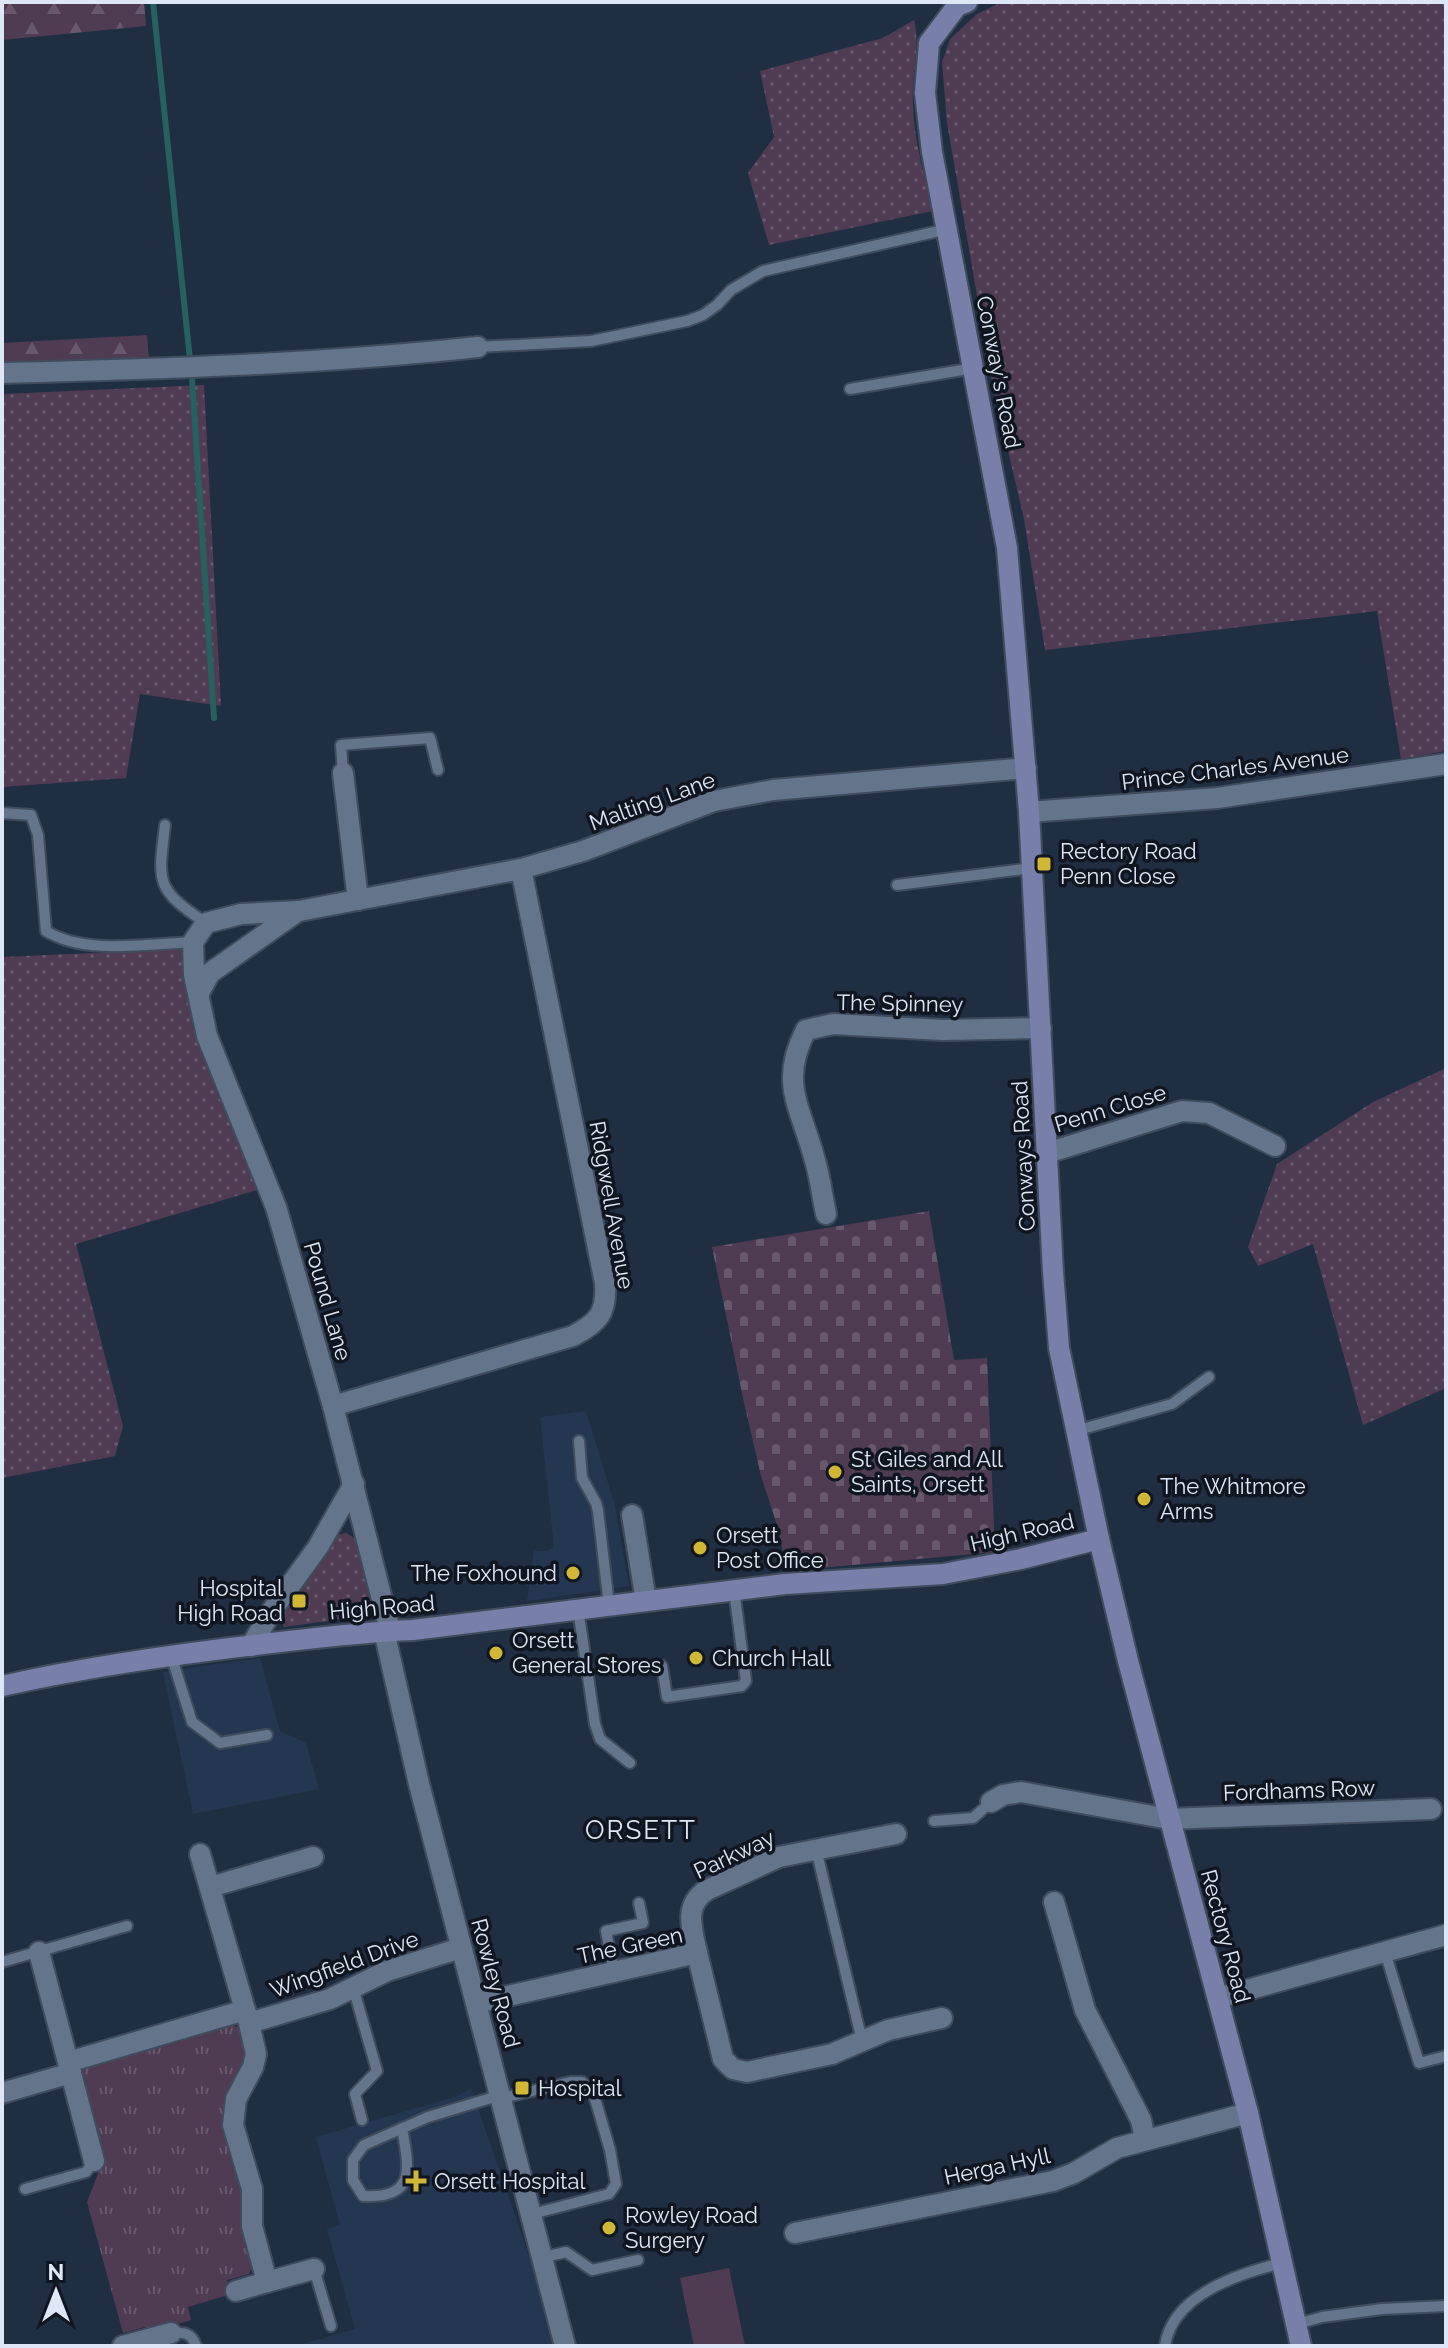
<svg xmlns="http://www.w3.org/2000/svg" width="1448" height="2348" font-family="Raleway,sans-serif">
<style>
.built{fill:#253750}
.grass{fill:url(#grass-dots)}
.forest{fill:url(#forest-firs)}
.cemetery{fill:url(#cemetery-stones)}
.park{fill:url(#park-tufts)}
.pitch{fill:#4f3c53}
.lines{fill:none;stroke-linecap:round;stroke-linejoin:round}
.stream{stroke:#26615f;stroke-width:6}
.lane-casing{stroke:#404c5d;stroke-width:14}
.street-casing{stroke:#404c5d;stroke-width:24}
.secondary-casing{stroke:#404c5d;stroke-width:24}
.lane{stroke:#64748b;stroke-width:10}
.street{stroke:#64748b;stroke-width:20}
.secondary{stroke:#7880a9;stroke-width:20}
.poi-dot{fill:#d0b736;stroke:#10161f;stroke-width:3}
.labels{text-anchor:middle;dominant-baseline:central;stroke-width:7;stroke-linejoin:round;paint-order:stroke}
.street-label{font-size:22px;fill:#dee7f5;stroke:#10161f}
.poi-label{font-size:22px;fill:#dee7f5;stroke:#10161f;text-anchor:start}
.quarter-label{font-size:26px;letter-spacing:2px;fill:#dee7f5;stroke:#10161f}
</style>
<defs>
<pattern id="grass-dots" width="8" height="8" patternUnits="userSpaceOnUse" patternTransform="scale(2)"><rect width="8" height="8" fill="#4f3c53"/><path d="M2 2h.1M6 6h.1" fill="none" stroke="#68586c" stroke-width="1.8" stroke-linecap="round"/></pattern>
<pattern id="forest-firs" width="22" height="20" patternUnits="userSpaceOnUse" patternTransform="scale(2)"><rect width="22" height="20" fill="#4f3c53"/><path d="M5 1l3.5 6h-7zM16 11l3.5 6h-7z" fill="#68586c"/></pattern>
<pattern id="cemetery-stones" width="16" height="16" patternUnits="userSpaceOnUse" patternTransform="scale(2)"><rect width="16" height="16" fill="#4f3c53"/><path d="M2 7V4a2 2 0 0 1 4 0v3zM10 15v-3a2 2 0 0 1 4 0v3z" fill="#68586c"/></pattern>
<pattern id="park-tufts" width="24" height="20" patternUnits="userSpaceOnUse" patternTransform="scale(2)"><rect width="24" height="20" fill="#4f3c53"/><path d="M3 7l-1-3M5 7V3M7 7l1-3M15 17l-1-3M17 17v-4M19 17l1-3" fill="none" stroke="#68586c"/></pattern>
</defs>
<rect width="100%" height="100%" fill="#202e42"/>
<g class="built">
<path d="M586 1411 615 1506 629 1586 527 1601 534 1551H547L554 1547 540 1417Z"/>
<path d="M260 1658 280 1731 306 1743 319 1789 193 1814 163 1672Z"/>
<path d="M471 2088 549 2314 558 2346H295L355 2329 327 2229 340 2225 316 2137 458 2096Z"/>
</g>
<g class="grass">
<path d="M1002 2H1446V751L1401 759 1377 611 1045 650 1024 519 993 387 947 123 942 62 950 39 977 14Z"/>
<path d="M914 20C921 48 911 76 913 106 914 141 925 177 933 211L769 245 748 173 774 137 760 71 883 38Z"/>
<path d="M204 385 221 706 140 694 126 778 2 787V394Z"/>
<path d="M183 949 193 1028 257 1190 76 1244 123 1426 115 1456 2 1478V957Z"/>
<path d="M1444 1069 1446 1070V1388L1363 1425 1313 1244 1258 1266 1248 1247 1277 1164 1373 1102Z"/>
<path d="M346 1533 359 1541 374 1601 356 1617 284 1627 281 1622V1613L336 1535Z"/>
</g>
<g class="forest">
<path d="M2 2H144L146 26 2 40Z"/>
<path d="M147 335 149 360 2 366V343Z"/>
</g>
<path class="cemetery" d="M929 1211 954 1360 987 1358 995 1552 787 1571 778 1528 761 1476 743 1398 712 1247Z"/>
<path class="park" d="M227 2024 237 2027 242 2033 248 2052 230 2098 256 2258 249 2274 227 2280 231 2294 188 2307 191 2320 154 2331 145 2327 123 2333 87 2202 103 2161 79 2083 82 2071 90 2063Z"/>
<path class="pitch" d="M729 2268 745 2346H694L680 2278Z"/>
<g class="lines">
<path class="stream" d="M153 2 192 379 214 718"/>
<g class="lane-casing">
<g id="lane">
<path d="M478 347 591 341 687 321 703 315 717 305 731 290 763 271 948 229"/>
<path d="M850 389 974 368"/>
<path d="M343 773 341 745 430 738 438 770"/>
<path d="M2 813 31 815 38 835 46 931C84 955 148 944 193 942"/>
<path d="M165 825C158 883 155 889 206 923"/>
<path d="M897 885 1032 868"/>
<path d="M1075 1431 1172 1404 1209 1377"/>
<path d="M579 1441 582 1478 596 1503 598 1511 609 1605"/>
<path d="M578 1609 595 1724 600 1739 630 1763"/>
<path d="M171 1655 192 1722 220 1743 267 1735"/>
<path d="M662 1666 667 1697 742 1686 746 1681 734 1590"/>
<path d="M934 1821 973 1818 991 1802"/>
<path d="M816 1849 862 2041"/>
<path d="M1385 1952 1419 2063 1446 2056"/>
<path d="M2 1962 127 1926"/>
<path d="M614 1972 606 1931 643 1923 639 1903"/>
<path d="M353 1987 377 2071 355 2094 362 2120"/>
<path d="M502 2098 570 2082H582L594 2095 610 2150 616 2184 609 2194 532 2214"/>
<path d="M402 2128C409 2168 417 2199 363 2196L353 2180V2160L364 2145 428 2117 501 2095"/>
<path d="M25 2189 86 2172 94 2161"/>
<path d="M544 2257 566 2252 592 2270 638 2260"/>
<path d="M314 2269 331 2326"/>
<path d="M1297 2324 1322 2317 1382 2309 1446 2306"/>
<path d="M171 2333C184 2332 192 2333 196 2346"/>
<path d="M1165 2346C1172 2295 1240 2273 1282 2263"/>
</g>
</g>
<g class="street-casing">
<g id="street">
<path d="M2 373C161 369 320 364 478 347"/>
<path d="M343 773 358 900"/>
<path d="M1029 812 1217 798 1446 764"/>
<path d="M200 991 210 973 298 911"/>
<path d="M1047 1153 1182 1111 1209 1113 1275 1146"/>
<path d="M826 1214C822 1195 820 1176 814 1157 800 1106 779 1082 806 1030L833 1024 943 1030 1041 1028"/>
<path d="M333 1406 573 1336C599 1322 607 1313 605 1283L521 869"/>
<path d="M632 1515 646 1601"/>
<path d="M384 1631 419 1784 565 2346"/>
<path d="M390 1631 333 1406 276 1207 207 1036 194 975 193 942 206 923 241 914 299 911 521 869 583 851 714 801 773 790 1026 768"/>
<path d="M251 1646 271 1612 318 1547 354 1484"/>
<path d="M991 1802 1003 1795 1021 1792 1169 1819 1431 1809"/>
<path d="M200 1854 245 2010"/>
<path d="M210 1887 313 1857"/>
<path d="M1054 1902 1085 2010 1141 2120 1145 2139"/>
<path d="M39 1952 94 2161"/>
<path d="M697 1953C692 1929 683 1905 707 1890L779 1857 896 1834"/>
<path d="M1218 1998 1446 1935"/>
<path d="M477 2003 697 1953 723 2059 733 2069 747 2072 832 2054 888 2030 942 2018"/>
<path d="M68 2062 245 2010 249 2023 330 1999 387 1971 461 1948"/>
<path d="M2 2093 71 2073"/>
<path d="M795 2233 1053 2181 1074 2173 1117 2148 1248 2113"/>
<path d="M267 2282 314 2269"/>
<path d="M236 2291 267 2282 252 2226V2189L233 2125 236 2099 253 2067 256 2054 249 2023"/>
<path d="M123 2346 171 2333"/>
</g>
</g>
<g class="secondary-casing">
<g id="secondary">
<path d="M967 2 957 6 929 43 925 93 932 152 1007 548 1029 812 1053 1272 1059 1348 1099 1539 1128 1661 1248 2113 1301 2346"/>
<path d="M2 1686C86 1667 170 1655 255 1645 307 1639 360 1632 413 1630L785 1584 943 1574 1021 1559 1099 1539"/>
</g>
</g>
<use href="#lane" class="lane"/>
<use href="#street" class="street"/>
<use href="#secondary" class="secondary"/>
</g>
<g class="poi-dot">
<rect x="1036" y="856" width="16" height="16" rx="4"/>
<circle cx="835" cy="1472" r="8"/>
<circle cx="1144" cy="1499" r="8"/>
<circle cx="700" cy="1548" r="8"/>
<circle cx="573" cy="1573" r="8"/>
<rect x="291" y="1593" width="16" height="16" rx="4"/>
<circle cx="496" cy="1653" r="8"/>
<circle cx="696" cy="1658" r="8"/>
<rect x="514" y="2080" width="16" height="16" rx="4"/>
<path d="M412 2169h8v8h8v8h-8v8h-8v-8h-8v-8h8z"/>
<circle cx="609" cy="2228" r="8"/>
</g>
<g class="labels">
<g class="street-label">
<text transform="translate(999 372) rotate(79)">Conway's Road</text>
<text transform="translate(1235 768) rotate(-7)">Prince Charles Avenue</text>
<text transform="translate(652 801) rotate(-20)">Malting Lane</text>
<text transform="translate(900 1003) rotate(1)">The Spinney</text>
<text transform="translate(1110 1108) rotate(-17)">Penn Close</text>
<text transform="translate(1023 1156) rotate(-93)">Conways Road</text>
<text transform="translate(612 1205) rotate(80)">Ridgwell Avenue</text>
<text transform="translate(328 1301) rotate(74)">Pound Lane</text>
<text transform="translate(1022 1532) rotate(-13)">High Road</text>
<text transform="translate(382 1607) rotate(-5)">High Road</text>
<text transform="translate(1299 1790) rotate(-2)">Fordhams Row</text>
<text transform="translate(734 1854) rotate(-25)">Parkway</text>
<text transform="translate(1226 1936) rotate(75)">Rectory Road</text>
<text transform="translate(630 1945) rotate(-12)">The Green</text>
<text transform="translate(344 1964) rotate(-20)">Wingfield Drive</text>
<text transform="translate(496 1983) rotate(75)">Rowley Road</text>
<text transform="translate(997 2166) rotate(-12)">Herga Hyll</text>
</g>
<g class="poi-label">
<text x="1060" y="851">Rectory Road<tspan x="1060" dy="25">Penn Close</tspan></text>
<text x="851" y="1459">St Giles and All<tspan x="851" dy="25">Saints, Orsett</tspan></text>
<text x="1160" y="1486">The Whitmore<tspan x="1160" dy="25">Arms</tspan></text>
<text x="716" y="1535">Orsett<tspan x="716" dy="25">Post Office</tspan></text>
<text x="557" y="1573" text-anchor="end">The Foxhound</text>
<text x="283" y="1588" text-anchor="end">Hospital<tspan x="283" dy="25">High Road</tspan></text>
<text x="512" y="1640">Orsett<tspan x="512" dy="25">General Stores</tspan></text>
<text x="712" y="1658">Church Hall</text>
<text x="538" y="2088">Hospital</text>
<text x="434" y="2181">Orsett Hospital</text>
<text x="625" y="2215">Rowley Road<tspan x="625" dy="25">Surgery</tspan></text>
</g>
<g class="quarter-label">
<text x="641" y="1830">ORSETT</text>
</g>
</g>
<rect width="1448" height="2348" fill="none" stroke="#dee7f5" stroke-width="8"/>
<g transform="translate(56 2292)" stroke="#10161f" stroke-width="6" paint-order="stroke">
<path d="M0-6L14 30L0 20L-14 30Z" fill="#dee7f5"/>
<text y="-12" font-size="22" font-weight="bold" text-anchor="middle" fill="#dee7f5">N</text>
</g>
</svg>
